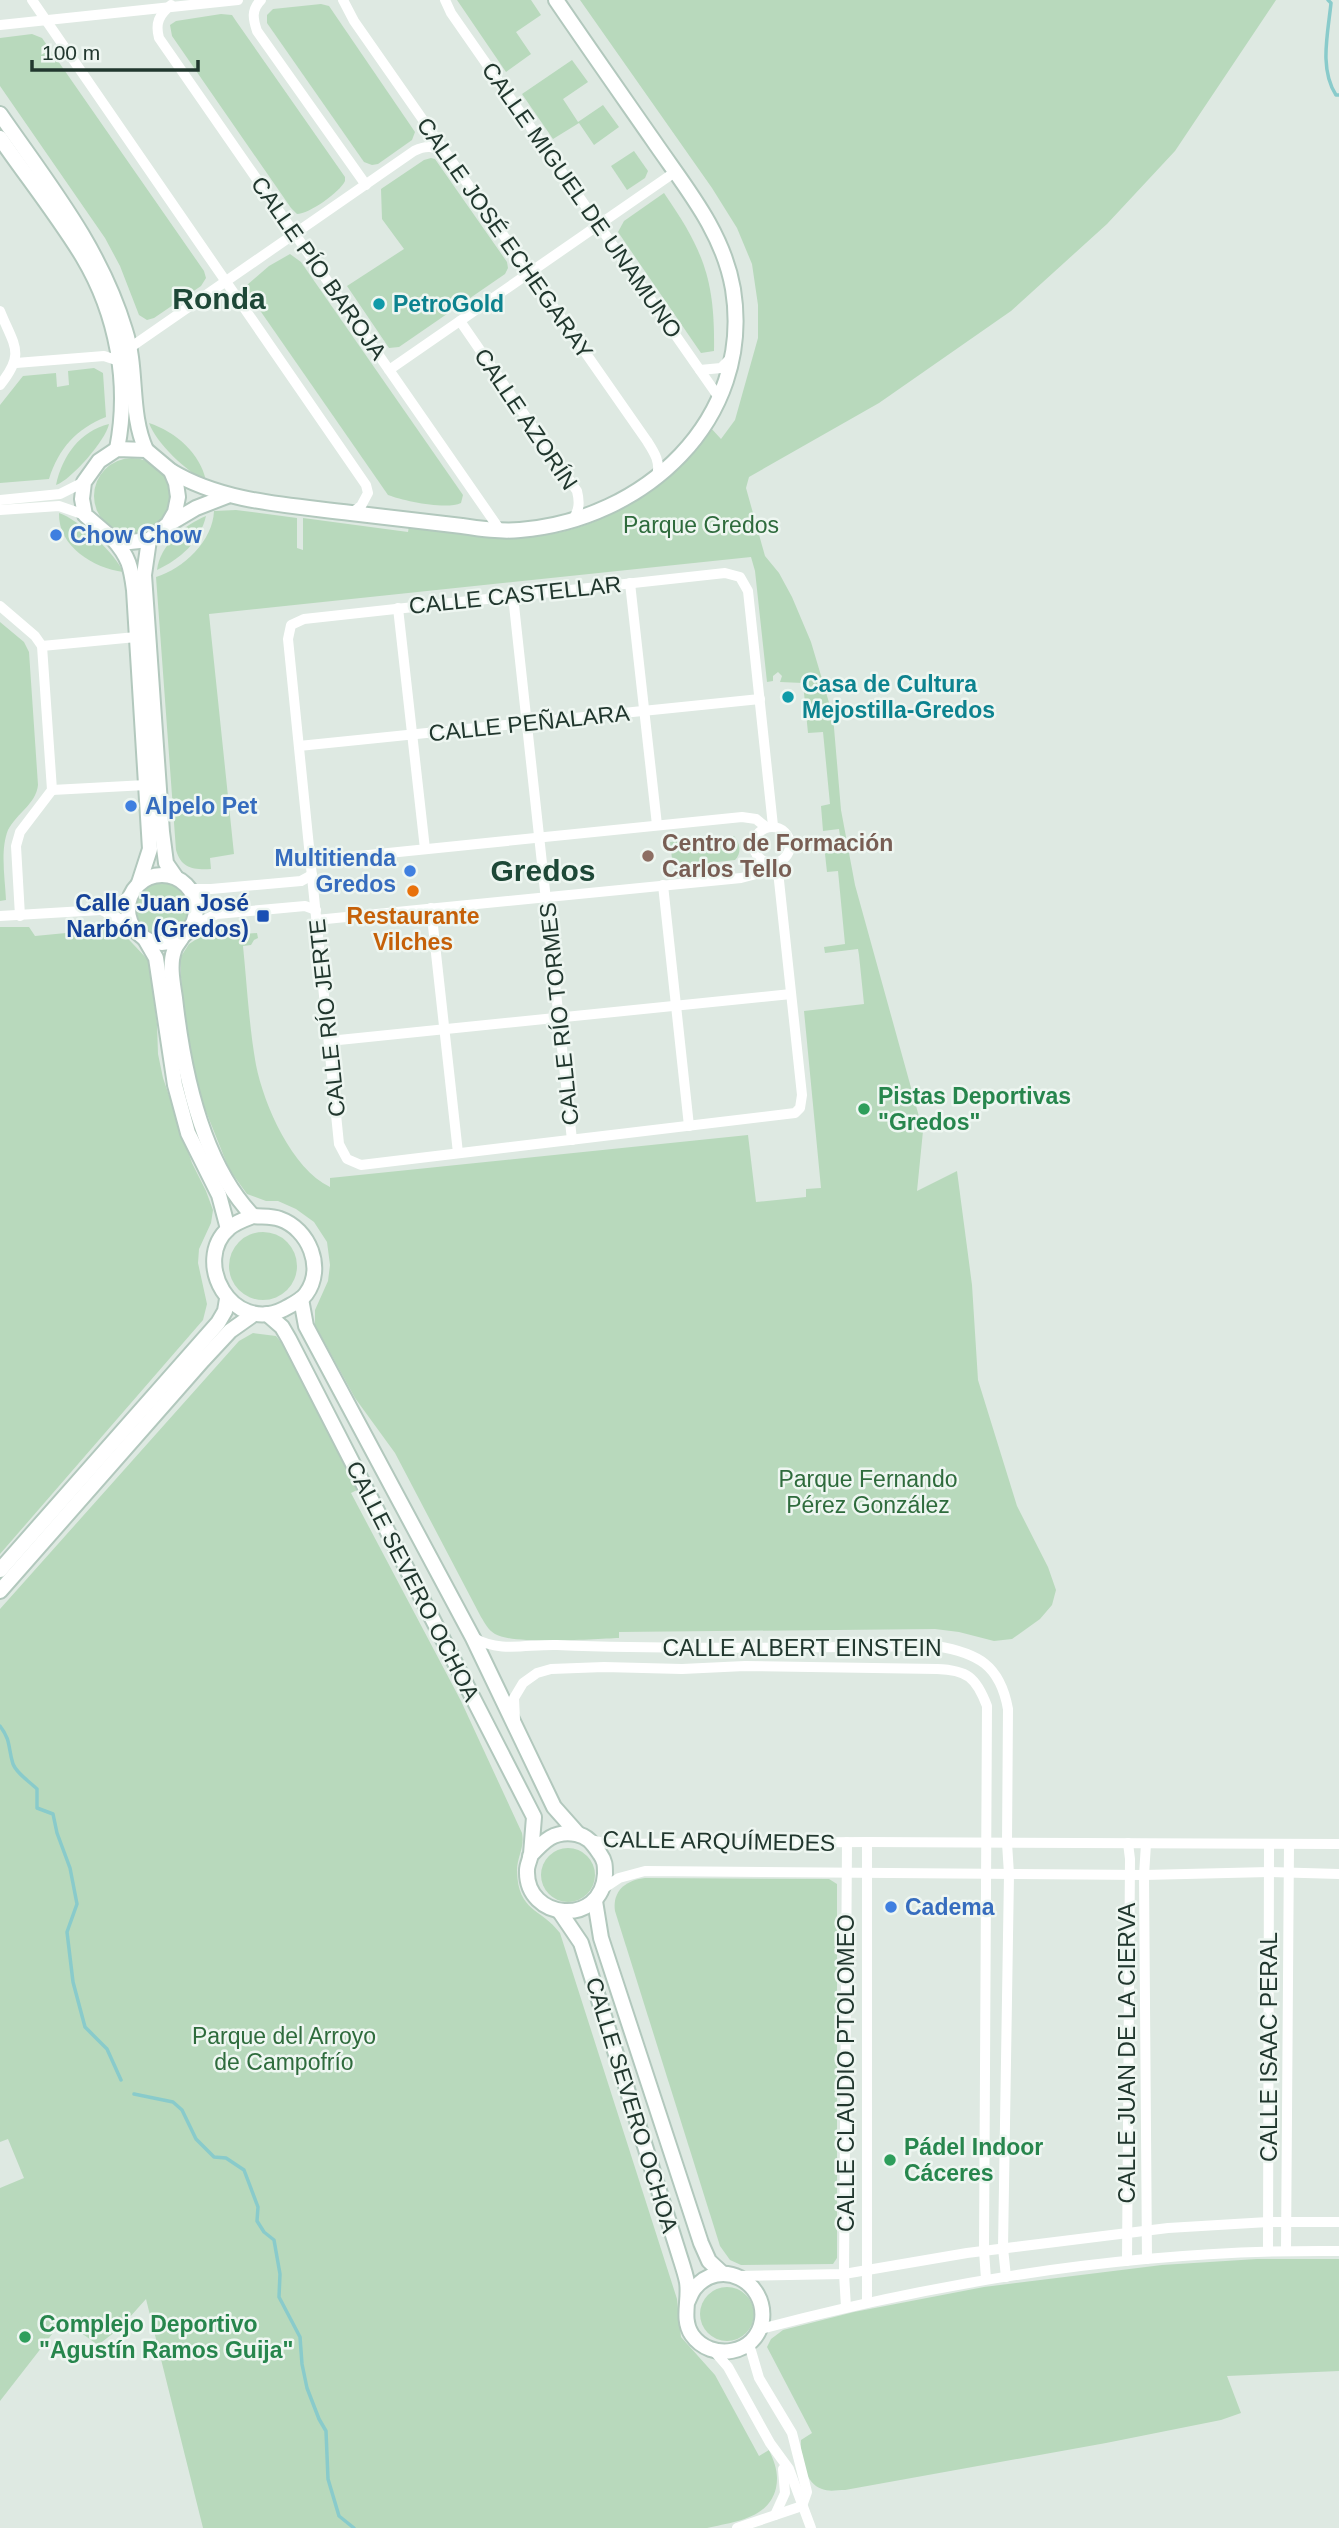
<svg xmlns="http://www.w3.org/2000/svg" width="1339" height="2528" font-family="Helvetica,sans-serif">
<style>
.green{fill:#b8d9bc}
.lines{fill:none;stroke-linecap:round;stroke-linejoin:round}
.stream{stroke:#89cbcb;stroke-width:3.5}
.secondary-casing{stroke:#b2c8bd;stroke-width:18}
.minor{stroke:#fff;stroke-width:10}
.secondary{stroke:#fff;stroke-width:14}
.culture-dot{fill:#0f9aa8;stroke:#eef6f1;stroke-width:2.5}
.shop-dot{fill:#3f7fe0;stroke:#eef6f1;stroke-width:2.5}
.education-dot{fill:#8d6e63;stroke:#eef6f1;stroke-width:2.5}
.food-dot{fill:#e8710a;stroke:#eef6f1;stroke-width:2.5}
.transit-dot{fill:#1a4fb4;stroke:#eef6f1;stroke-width:2.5}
.leisure-dot{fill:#2e9e5b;stroke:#eef6f1;stroke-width:2.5}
.labels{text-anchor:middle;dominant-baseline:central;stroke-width:5;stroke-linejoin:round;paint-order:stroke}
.street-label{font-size:23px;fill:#21372e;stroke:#eef6f1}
.culture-label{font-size:23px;font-weight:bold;fill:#0d838f;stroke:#eef6f1;text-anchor:start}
.park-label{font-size:23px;fill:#2e6b3c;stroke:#eef6f1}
.shop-label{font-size:23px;font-weight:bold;fill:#366cbe;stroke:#eef6f1;text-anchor:start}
.education-label{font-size:23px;font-weight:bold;fill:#785e54;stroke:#eef6f1;text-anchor:start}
.transit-label{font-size:23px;font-weight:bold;fill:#164399;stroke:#eef6f1;text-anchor:end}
.food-label{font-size:23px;font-weight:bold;fill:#c56008;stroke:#eef6f1}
.leisure-label{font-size:23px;font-weight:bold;fill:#27864d;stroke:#eef6f1;text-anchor:start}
.district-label{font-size:30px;font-weight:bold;fill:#1e4837;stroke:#eef6f1}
</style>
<rect width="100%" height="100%" fill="#dee9e2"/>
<g class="green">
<path d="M457 0H531L541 15 516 32 531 54 506 72Z"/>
<path d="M580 0H1276L1175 151 1107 224 1011 311 879 403 749 477 746 488 765 556 779 573 792 597 811 642 833 716 841 810 855 885 923 1131 917 1191 957 1171 972 1285 978 1380 1017 1506 1048 1567 1056 1590 1052 1605 1040 1619 1012 1639 994 1641 959 1632 935 1629 619 1632V1638C594 1639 513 1645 495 1634 488 1630 485 1623 481 1617L395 1453 355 1398 315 1325V1310L328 1281 330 1265 327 1242 314 1222 296 1209 278 1201H266L247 1194 229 1169 203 1104 193 1067 183 1015 180 958 189 944 212 929 217 927 241 929 243 934 257 933 258 938 254 940 251 945 243 946C247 985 249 1026 256 1065 264 1105 292 1169 330 1187V1178L748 1135 756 1202 806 1197V1189L821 1188 804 1011 864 1004 859 955 858 949 825 953 824 947 845 944 838 871 827 872 824 845 841 843 839 829 823 831 821 806 830 804 823 732 808 733 803 683 780 682 782 676 778 672 773 676V681L767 682 755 571 751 557 209 614 234 854 210 858 211 869C193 870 181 868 176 850L156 577C183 569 213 541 214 511L236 510 297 518V548L303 550V518L408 532 409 526C451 533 495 541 538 536 607 528 673 485 710 427L721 439 735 420 758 338V305L752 264 737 228 712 188Z"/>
<path d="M321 4 329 6 415 132 412 140 378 164 372 165 364 162 267 23V15L273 9Z"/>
<path d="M221 14 232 15 236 21 345 177V181C340 192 309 214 297 214L291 208 172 36 170 25 176 21Z"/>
<path d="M32 34 42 38 204 271 206 278 201 286 154 318 147 320 139 315 120 266 105 238 0 86V38Z"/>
<path d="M572 60 588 82 563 99 578 122 603 105 619 127 594 145 579 123 553 139 522 94Z"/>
<path d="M634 151 648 171 645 178 627 190 611 166Z"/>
<path d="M431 158 435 159 507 262 508 268 505 274 399 347 389 348 347 286 404 249 382 219 381 189 424 160Z"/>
<path d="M664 193C704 251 715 280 714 351L701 353 618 232 624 221Z"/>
<path d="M290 254 301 262 463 495 461 503C446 510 404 501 388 495L248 293 247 285 269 266Z"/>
<path d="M94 368 103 373 106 417C76 429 59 448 49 479L0 483V405L23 376 56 373 57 387 69 385 68 371Z"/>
<path d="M149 423C176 432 200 453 206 481 187 472 156 443 149 423Z"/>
<path d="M109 424C106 440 71 480 56 485 62 456 80 431 109 424Z"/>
<circle cx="132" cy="496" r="38"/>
<path d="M59 513C78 519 116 554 123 572 94 568 58 547 59 513Z"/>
<path d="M206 516C200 542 180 559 157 570 160 545 184 525 206 516Z"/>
<path d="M0 622 24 642 29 652 38 785C36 804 17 813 8 830 0 850 5 878 6 900L0 901Z"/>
<path d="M734 836C740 843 742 853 735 860L673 867 670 842Z"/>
<circle cx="162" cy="909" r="26"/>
<path d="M0 927H29L35 936 118 928 149 961 157 1024 158 1054 163 1078 192 1163 206 1191 213 1210 211 1223 199 1249 198 1263 207 1304 203 1320 0 1554Z"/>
<circle cx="263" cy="1266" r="34"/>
<path d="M253 1333 276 1336 289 1352 361 1488 351 1493 461 1701 522 1833C525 1847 517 1857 517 1871 518 1912 541 1908 560 1933L677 2299 681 2337 715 2375 759 2456 769 2450C775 2463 779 2474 776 2488 769 2519 733 2522 707 2528H203L146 2299 120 2328 98 2345 63 2320 0 2401V2188L24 2178 8 2139 0 2142V1609L239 1341Z"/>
<circle cx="568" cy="1875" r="27"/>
<path d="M645 1878 829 1879 837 1884V2258L833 2264 741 2265 730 2260 720 2246 615 1911C612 1891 626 1880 645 1878Z"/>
<path d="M1257 2259H1339V2371L1227 2376 1241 2413 1221 2420 1106 2443 845 2490C837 2490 829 2492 822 2489 804 2483 800 2456 801 2440L812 2433 767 2347 771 2339 783 2330 854 2312 984 2287 1162 2265Z"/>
<circle cx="727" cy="2314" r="27"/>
</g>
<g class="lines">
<g class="stream">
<path d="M1328 0 1331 3C1328 33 1319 69 1336 95H1339"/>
<path d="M0 1726C11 1740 8 1748 13 1764 17 1774 29 1781 37 1789V1808L53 1814 57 1833 70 1868 77 1904 67 1932 73 1982 85 2027 107 2049 121 2080"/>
<path d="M134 2094 173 2102 182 2110 196 2139 214 2157 226 2158 244 2170 258 2207 257 2221 264 2232 274 2240 280 2274 279 2297 300 2337 302 2364 307 2388 319 2419 326 2431 328 2479 339 2516 354 2528"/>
</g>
<g class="secondary-casing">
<g id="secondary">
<path d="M0 114C49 185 100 247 125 330 138 370 129 412 146 450"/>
<path d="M0 138C27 177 58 216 83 257 117 314 130 384 117 449"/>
<path d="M117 449 146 450 171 471 176 483 178 497 175 512 168 524 149 540 130 542 113 539 85 515 82 499 84 482 99 461Z"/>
<path d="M171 471C224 503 290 505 351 513 388 517 425 522 462 526 481 529 501 532 520 530 643 520 754 421 733 289 723 231 685 187 653 140 621 94 588 47 556 0"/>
<path d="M169 524 196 508 227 496"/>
<path d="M113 539C129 557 131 567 134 590L150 849 139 883"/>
<path d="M149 540 144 575 162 832 166 863 175 876"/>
<circle cx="162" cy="909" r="34"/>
<path d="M182 937C180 941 175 946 174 951 169 965 173 984 175 998 183 1070 202 1163 253 1216"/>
<path d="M145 939 156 958 175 1085 188 1133 219 1195 228 1229"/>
<path d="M253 1216C262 1217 272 1216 280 1219 309 1229 325 1268 306 1294 301 1301 291 1305 284 1309 232 1335 191 1261 229 1228 236 1222 245 1219 253 1216Z"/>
<path d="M301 1299 306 1326 473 1638 554 1807 578 1834"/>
<path d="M267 1314 282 1327 289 1339 534 1817C533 1829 532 1842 531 1854 530 1860 527 1865 527 1870 525 1921 602 1927 605 1874 605 1865 605 1861 600 1854 593 1844 588 1836 576 1834 554 1830 544 1841 530 1856"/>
<path d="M0 1570 218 1323 225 1311 227 1299"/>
<path d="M0 1591 203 1360 230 1331 254 1314"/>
<path d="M595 1901 601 1938 701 2243 709 2261 723 2274"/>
<path d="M560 1912 581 1943 678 2251C681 2261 685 2272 687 2282 690 2300 681 2319 692 2335 711 2362 757 2355 762 2320 767 2282 720 2256 694 2289 691 2293 689 2299 687 2303"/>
</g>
</g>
<g class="minor">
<path d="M32 0 366 485 368 493 361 506 352 513"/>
<path d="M261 0C251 10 253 19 257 31L366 185"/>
<path d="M343 0 354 21 647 441C654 452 661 462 657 476"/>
<path d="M445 0 451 13 720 399"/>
<path d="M171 5C159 15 155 23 159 38L500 530"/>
<path d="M0 25 238 0"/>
<path d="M0 311C14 346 26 353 0 385"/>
<path d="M460 321 577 491C580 503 579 510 573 520"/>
<path d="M131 347 414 151C426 145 433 146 445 152"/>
<path d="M16 363 104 356 119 361"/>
<path d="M389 370 675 172"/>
<path d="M700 370 721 368 730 359"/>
<path d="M0 500 60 494 84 482"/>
<path d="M0 510 59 506 85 515"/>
<path d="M630 583 657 825"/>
<path d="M513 596 572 1140"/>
<path d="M0 606 35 636 42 646 52 790 20 832 16 846 20 916"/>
<path d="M398 608 425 849"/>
<path d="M42 646 136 637"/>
<path d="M299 746 760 699"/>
<path d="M52 790 146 785"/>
<path d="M773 826 748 591 740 577 725 573 304 619 291 625 288 639 339 1144 347 1159 361 1165 795 1113 800 1108 802 1095 777 862"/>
<circle cx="772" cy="845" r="18"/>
<path d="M310 861 742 817 756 819 766 827"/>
<path d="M663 885 689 1126"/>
<path d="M191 889H211L301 881 312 875"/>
<path d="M431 908 458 1153"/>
<path d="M101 910 131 924"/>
<path d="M0 916 101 910 118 904 131 894"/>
<path d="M316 920 741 878 760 873 770 863"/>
<path d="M193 925 217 914 305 906 316 910"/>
<path d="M329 1041 791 994"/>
<path d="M474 1638C500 1653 528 1644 557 1645 683 1650 810 1647 936 1646 978 1653 1000 1665 1008 1709L1007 1843 1009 1874 1003 2248 1006 2277"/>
<path d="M515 1720 514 1698 523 1683 537 1673 551 1669 604 1667 682 1669 745 1666 937 1669C967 1670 976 1677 987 1706L984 2251 986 2279"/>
<path d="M590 1840 609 1844 867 1842 1339 1844"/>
<path d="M1146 1844 1144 1875 1147 2259"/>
<path d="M604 1888 619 1878 645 1871 1144 1875 1269 1872 1339 1874"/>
<path d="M1268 2251 1269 1845"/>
<path d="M1286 2251 1289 1844"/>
<path d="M1127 2261 1130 1859 1128 1843"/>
<path d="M738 2276 844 2274 967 2253 1168 2228 1268 2222H1339"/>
<path d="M867 2303V1842"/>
<path d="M846 2307 844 2274 847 1842"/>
<path d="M761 2329C949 2279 1144 2249 1339 2251"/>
<path d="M749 2344 759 2378 792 2433 807 2492 802 2506"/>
<path d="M715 2352 728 2367 770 2443 789 2469 811 2528"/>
<path d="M775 2515 785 2493 783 2469"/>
<path d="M737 2528 802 2506"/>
</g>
<use href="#secondary" class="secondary"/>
</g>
<g class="culture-dot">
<circle cx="379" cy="304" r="7"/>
<circle cx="788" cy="697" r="7"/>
</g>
<g class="shop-dot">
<circle cx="56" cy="535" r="7"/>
<circle cx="131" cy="806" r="7"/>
<circle cx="410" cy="871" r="7"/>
<circle cx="891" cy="1907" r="7"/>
</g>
<circle class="education-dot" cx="648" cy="856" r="7"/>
<circle class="food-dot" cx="413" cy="891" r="7"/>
<rect class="transit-dot" x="256" y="909" width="14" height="14" rx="3.5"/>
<g class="leisure-dot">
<circle cx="864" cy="1109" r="7"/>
<circle cx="890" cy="2160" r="7"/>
<circle cx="25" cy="2337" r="7"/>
</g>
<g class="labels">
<g class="street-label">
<text transform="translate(582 200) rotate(55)">CALLE MIGUEL DE UNAMUNO</text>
<text transform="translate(505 238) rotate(55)">CALLE JOSÉ ECHEGARAY</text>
<text transform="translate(319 268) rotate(55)">CALLE PÍO BAROJA</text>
<text transform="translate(526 419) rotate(56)">CALLE AZORÍN</text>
<text transform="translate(515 595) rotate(-6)">CALLE CASTELLAR</text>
<text transform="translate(529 723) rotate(-6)">CALLE PEÑALARA</text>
<text transform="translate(559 1014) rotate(-96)">CALLE RÍO TORMES</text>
<text transform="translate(327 1018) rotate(-96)">CALLE RÍO JERTE</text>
<text transform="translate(413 1581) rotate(63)">CALLE SEVERO OCHOA</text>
<text x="802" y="1648">CALLE ALBERT EINSTEIN</text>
<text transform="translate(719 1841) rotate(1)">CALLE ARQUÍMEDES</text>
<text transform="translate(1269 2047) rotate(-90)">CALLE ISAAC PERAL</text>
<text transform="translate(1127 2053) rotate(-90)">CALLE JUAN DE LA CIERVA</text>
<text transform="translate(846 2073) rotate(-90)">CALLE CLAUDIO PTOLOMEO</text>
<text transform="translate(632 2105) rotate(73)">CALLE SEVERO OCHOA</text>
</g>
<g class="culture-label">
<text x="393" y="304">PetroGold</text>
<text x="802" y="684">Casa de Cultura<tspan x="802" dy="26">Mejostilla-Gredos</tspan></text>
</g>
<g class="park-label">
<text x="701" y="525">Parque Gredos</text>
<text x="868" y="1479">Parque Fernando<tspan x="868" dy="26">Pérez González</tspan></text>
<text x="284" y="2036">Parque del Arroyo<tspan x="284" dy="26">de Campofrío</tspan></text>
</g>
<g class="shop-label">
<text x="70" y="535">Chow Chow</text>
<text x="145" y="806">Alpelo Pet</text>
<text x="396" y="858" text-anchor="end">Multitienda<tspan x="396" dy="26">Gredos</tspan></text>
<text x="905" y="1907">Cadema</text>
</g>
<g class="education-label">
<text x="662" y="843">Centro de Formación<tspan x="662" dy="26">Carlos Tello</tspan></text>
</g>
<g class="transit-label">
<text x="249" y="903">Calle Juan José<tspan x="249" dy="26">Narbón (Gredos)</tspan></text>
</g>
<g class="food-label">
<text x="413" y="916">Restaurante<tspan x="413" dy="26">Vilches</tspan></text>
</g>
<g class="leisure-label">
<text x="878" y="1096">Pistas Deportivas<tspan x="878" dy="26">"Gredos"</tspan></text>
<text x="904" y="2147">Pádel Indoor<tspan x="904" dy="26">Cáceres</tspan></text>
<text x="39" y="2324">Complejo Deportivo<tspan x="39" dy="26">"Agustín Ramos Guija"</tspan></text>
</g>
<g class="district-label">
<text x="219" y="298">Ronda</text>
<text x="543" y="870">Gredos</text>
</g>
</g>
<path d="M32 60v10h166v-10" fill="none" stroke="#21372e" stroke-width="3.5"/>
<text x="42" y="60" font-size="21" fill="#21372e" stroke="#eef6f1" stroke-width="5" paint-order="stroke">100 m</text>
</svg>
